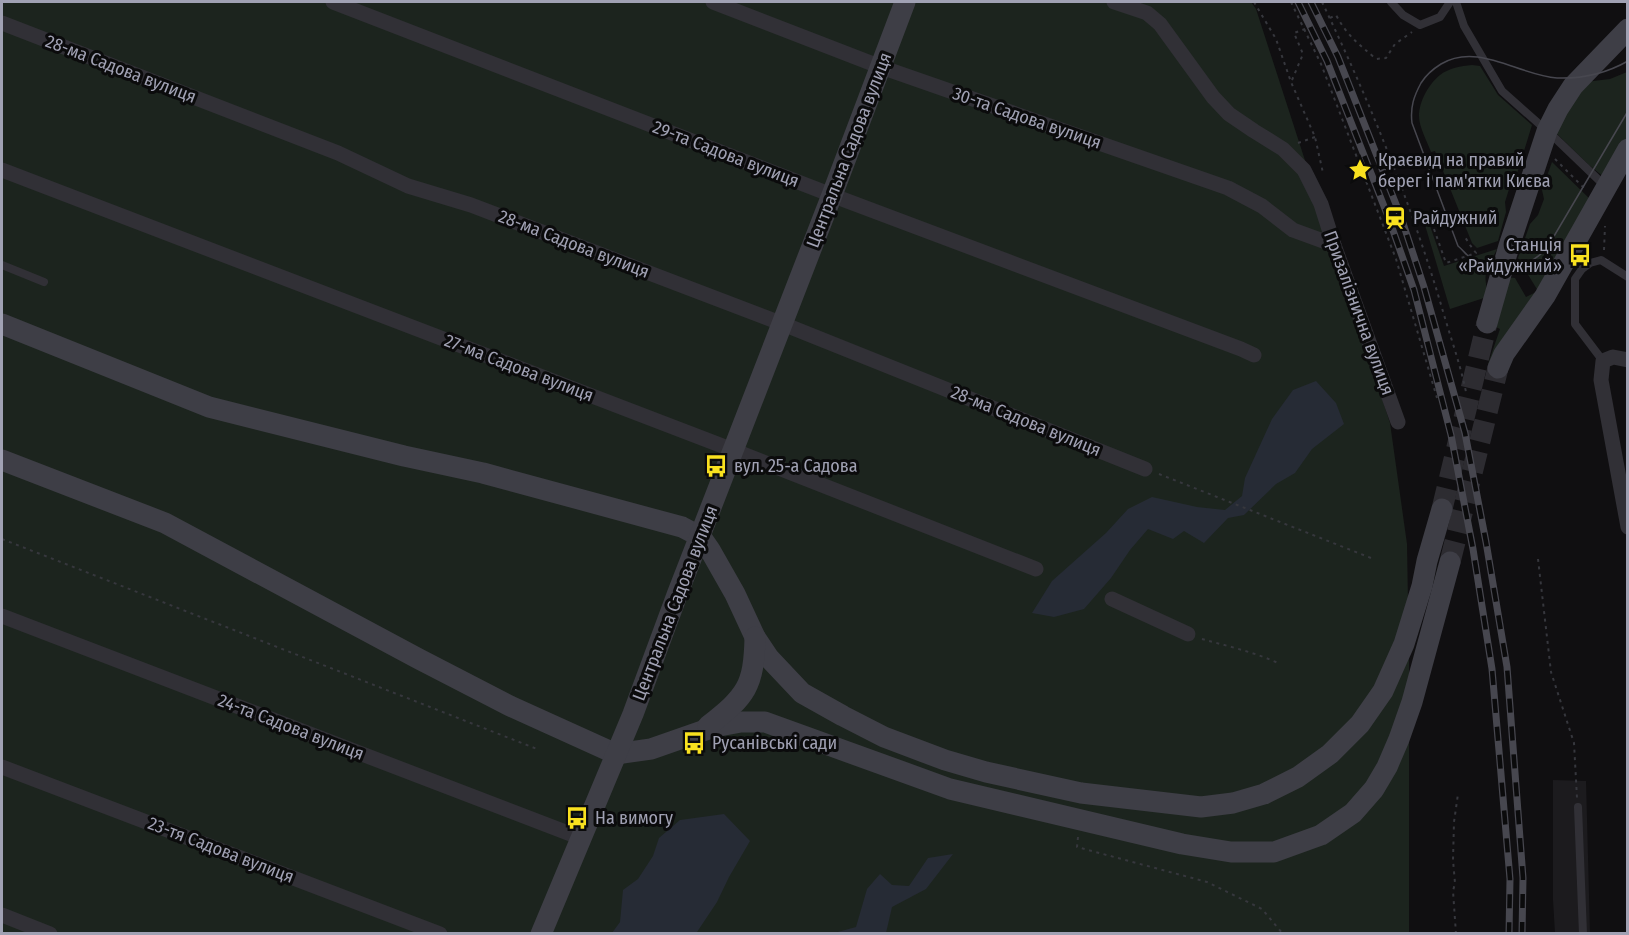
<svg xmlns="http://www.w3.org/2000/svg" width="1629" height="935" font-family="'Fira Sans Condensed',sans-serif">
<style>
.built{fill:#1c1b1e}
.green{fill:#1c241e}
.water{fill:#262b35}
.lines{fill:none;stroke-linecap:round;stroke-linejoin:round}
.secondary-tunnel{stroke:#2d2c31;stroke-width:21;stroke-dasharray:21 10;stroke-linecap:butt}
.path{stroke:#36373d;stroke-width:2;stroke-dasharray:3 4.5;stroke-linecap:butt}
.lane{stroke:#313036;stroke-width:8}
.street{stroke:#313036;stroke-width:15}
.secondary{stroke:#3e3e46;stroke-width:21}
.tram{stroke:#47474f;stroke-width:1.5}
.rail-casing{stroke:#47474f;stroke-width:7}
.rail{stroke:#0b0b0c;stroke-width:4.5;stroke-dasharray:14;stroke-linecap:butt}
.labels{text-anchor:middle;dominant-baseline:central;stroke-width:6;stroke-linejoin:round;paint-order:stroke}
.street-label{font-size:18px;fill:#a0a1b3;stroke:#0b0b0c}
.poi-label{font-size:18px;fill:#a0a1b3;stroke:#0b0b0c;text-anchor:start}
</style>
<rect width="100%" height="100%" fill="#100f11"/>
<path class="built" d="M1553 780 1586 781 1590 933H1555L1553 900Z"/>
<g class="green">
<path d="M2 2H1251L1256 9 1390 423 1407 544 1409 661V933L2 934Z"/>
<path d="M1472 65 1480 66 1498 95 1532 125 1516 177 1510 186 1505 202 1506 212 1498 241 1477 248 1472 243 1435 151 1431 152C1427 141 1419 127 1419 116 1419 101 1429 84 1440 75 1449 68 1461 66 1472 65Z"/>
<path d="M1627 72V141L1604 177 1589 165 1554 131 1585 82 1610 79Z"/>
<path d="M1552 162 1593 202 1494 366 1488 364 1500 329 1490 324 1506 277 1515 278 1526 297 1538 291 1518 258 1530 224 1538 215 1544 199 1542 190Z"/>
<path d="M1429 223 1444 266 1497 249C1494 257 1487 263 1486 273 1484 284 1489 285 1484 298L1450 309 1425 225Z"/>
</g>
<g class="water">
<path d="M1316 381 1336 403 1344 424 1312 449 1295 473 1276 484 1244 515 1228 518 1204 543 1184 531 1173 539 1148 529 1130 550 1111 578 1084 609 1054 617 1032 613 1052 581 1106 533 1128 509 1152 497 1197 507 1225 510 1242 496 1245 478 1272 419 1293 390Z"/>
<path d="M724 814 750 841 729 877 717 902 697 932 694 934 612 933 620 922 623 890 638 879 653 856 659 838 680 820Z"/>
<path d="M953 854 926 889 892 907 886 933H834L856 927 867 889 880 874 892 885 909 886 928 858Z"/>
</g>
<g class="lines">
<g class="secondary-tunnel">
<path d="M1442 509 1487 323"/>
<path d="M1450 562 1498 368"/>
</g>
<g class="path">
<path d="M1254 2 1276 39 1291 82 1315 137 1323 173"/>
<path d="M1291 2 1321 64 1396 259 1437 398"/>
<path d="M1322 2C1369 100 1411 203 1442 308 1450 336 1460 363 1466 392"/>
<path d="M1330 18 1336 15C1348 37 1358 43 1376 59L1386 58 1395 44 1412 32"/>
<path d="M1292 80 1303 54 1294 33 1305 29"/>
<path d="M1298 143 1315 137"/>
<path d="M1555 159 1585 189"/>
<path d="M1434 229 1446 263 1476 253 1470 245 1465 237"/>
<path d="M1604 250 1605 226"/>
<path d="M1159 474 1371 558"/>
<path d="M2 539 537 749"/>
<path d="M1538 559 1551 672 1574 743 1577 798"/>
<path d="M1202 639C1227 646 1254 652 1278 663"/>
<path d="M1078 837 1077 847 1207 882 1262 909 1283 934"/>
<path d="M1456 934 1453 891 1455 883 1453 860 1454 822 1458 794"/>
</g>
<g class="lane">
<path d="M1391 2 1403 15 1420 25 1440 17 1450 2"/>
<path d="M1456 2 1464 26 1502 91 1555 138 1605 186"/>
<path d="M2 265 44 282"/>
<path d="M1603 361 1575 324V279L1582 269 1590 263 1601 260 1628 277"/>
<path d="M1578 807 1583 934"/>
</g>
<g class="street">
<path d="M333 2 842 199 1241 349 1254 355"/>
<path d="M713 2 881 67 1228 188 1262 206 1293 230 1334 245"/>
<path d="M1114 2 1147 13 1160 24 1213 97 1229 114 1254 131 1283 149 1304 170 1321 204 1334 245 1398 422"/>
<path d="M2 23 338 153 408 186 471 205 783 324 1145 469"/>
<path d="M2 170 720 445 1036 569"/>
<path d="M1628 360 1613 357 1603 361 1601 380 1628 527"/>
<path d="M1112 599 1188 634"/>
<path d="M2 616 581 838"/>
<path d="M2 767 440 934"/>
<path d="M2 915 50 934"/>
</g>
<g class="secondary">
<path d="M1487 323 1509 246 1547 131 1558 109 1573 86 1628 29"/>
<path d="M2 324 209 407 404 456 483 473 682 527 701 537 710 550 735 594 755 637 769 658 802 693 843 716 884 737 945 760 986 772 1081 793 1201 807 1233 803 1264 794 1298 777 1330 754 1360 724 1383 691 1404 644 1422 586 1427 561 1442 509"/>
<path d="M1498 368 1504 354 1545 296 1628 149"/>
<path d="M2 460 165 523 419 659 510 706 616 754 651 749 714 727 741 722H765L950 789 1182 844 1231 852H1274L1321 835 1353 813 1374 789 1387 767 1399 739 1412 702 1450 562"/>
<path d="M708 726C746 696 754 687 755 637"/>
<path d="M541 934 633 714 677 595 832 195 905 2"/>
</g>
<path class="tram" d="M1628 61C1605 74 1583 79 1557 78 1518 75 1478 42 1441 64 1433 69 1426 75 1421 83 1414 96 1410 107 1412 123L1458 246C1463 250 1467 256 1472 259 1498 276 1528 269 1547 248L1628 111"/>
<g class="rail-casing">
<g id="rail">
<path d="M1298 2 1327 61 1389 219 1414 290 1451 435 1473 549 1492 669 1510 879 1509 934"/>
<path d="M1311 2 1338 57 1401 217 1424 287 1465 433 1486 542 1507 667 1523 878 1522 934"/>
</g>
</g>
<use href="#rail" class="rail"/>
</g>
<defs>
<g id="sight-bare" transform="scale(1.8)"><path d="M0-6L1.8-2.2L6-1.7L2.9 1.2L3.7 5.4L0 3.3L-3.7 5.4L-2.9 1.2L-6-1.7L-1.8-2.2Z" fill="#f9e11f" stroke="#0b0b0c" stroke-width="2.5" paint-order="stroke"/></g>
<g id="station-bare" transform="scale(1.8)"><path d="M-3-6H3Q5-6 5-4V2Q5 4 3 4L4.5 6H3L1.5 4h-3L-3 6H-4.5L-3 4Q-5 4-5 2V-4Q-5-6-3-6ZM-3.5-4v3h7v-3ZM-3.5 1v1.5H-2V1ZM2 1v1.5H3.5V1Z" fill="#f9e11f" stroke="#0b0b0c" stroke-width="2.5" paint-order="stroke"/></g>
<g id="bus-bare" transform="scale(1.8)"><path d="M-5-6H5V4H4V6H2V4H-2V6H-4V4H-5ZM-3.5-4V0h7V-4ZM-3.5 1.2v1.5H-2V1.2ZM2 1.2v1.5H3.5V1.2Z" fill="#f9e11f" stroke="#0b0b0c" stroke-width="2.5" paint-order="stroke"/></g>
</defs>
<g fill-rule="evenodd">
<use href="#sight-bare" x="1360" y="170"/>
<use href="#station-bare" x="1395" y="218"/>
<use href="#bus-bare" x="1580" y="255"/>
<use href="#bus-bare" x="716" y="466"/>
<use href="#bus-bare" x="694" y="743"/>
<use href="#bus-bare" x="577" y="818"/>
</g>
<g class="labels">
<g class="street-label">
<text transform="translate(121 69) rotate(21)">28-ма Садова вулиця</text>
<text transform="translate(1027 118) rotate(19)">30-та Садова вулиця</text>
<text transform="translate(849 150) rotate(-69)">Центральна Садова вулиця</text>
<text transform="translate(726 154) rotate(21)">29-та Садова вулиця</text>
<text transform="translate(574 244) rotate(21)">28-ма Садова вулиця</text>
<text transform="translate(1359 313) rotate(70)">Призалізнична вулиця</text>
<text transform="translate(519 368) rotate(21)">27-ма Садова вулиця</text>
<text transform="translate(1026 421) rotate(22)">28-ма Садова вулиця</text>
<text transform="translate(675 603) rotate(-69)">Центральна Садова вулиця</text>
<text transform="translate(291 727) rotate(21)">24-та Садова вулиця</text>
<text transform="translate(221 850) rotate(21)">23-тя Садова вулиця</text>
</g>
<g class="poi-label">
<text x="1378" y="160">Краєвид на правий<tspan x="1378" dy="21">берег і пам'ятки Києва</tspan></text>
<text x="1413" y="218">Райдужний</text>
<text x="1562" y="245" text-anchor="end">Станція<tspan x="1562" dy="21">«Райдужний»</tspan></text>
<text x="734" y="466">вул. 25-а Садова</text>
<text x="712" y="743">Русанівські сади</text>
<text x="595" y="818">На вимогу</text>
</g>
</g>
<rect width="1629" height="935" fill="none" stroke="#a0a1b3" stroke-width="6"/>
</svg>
